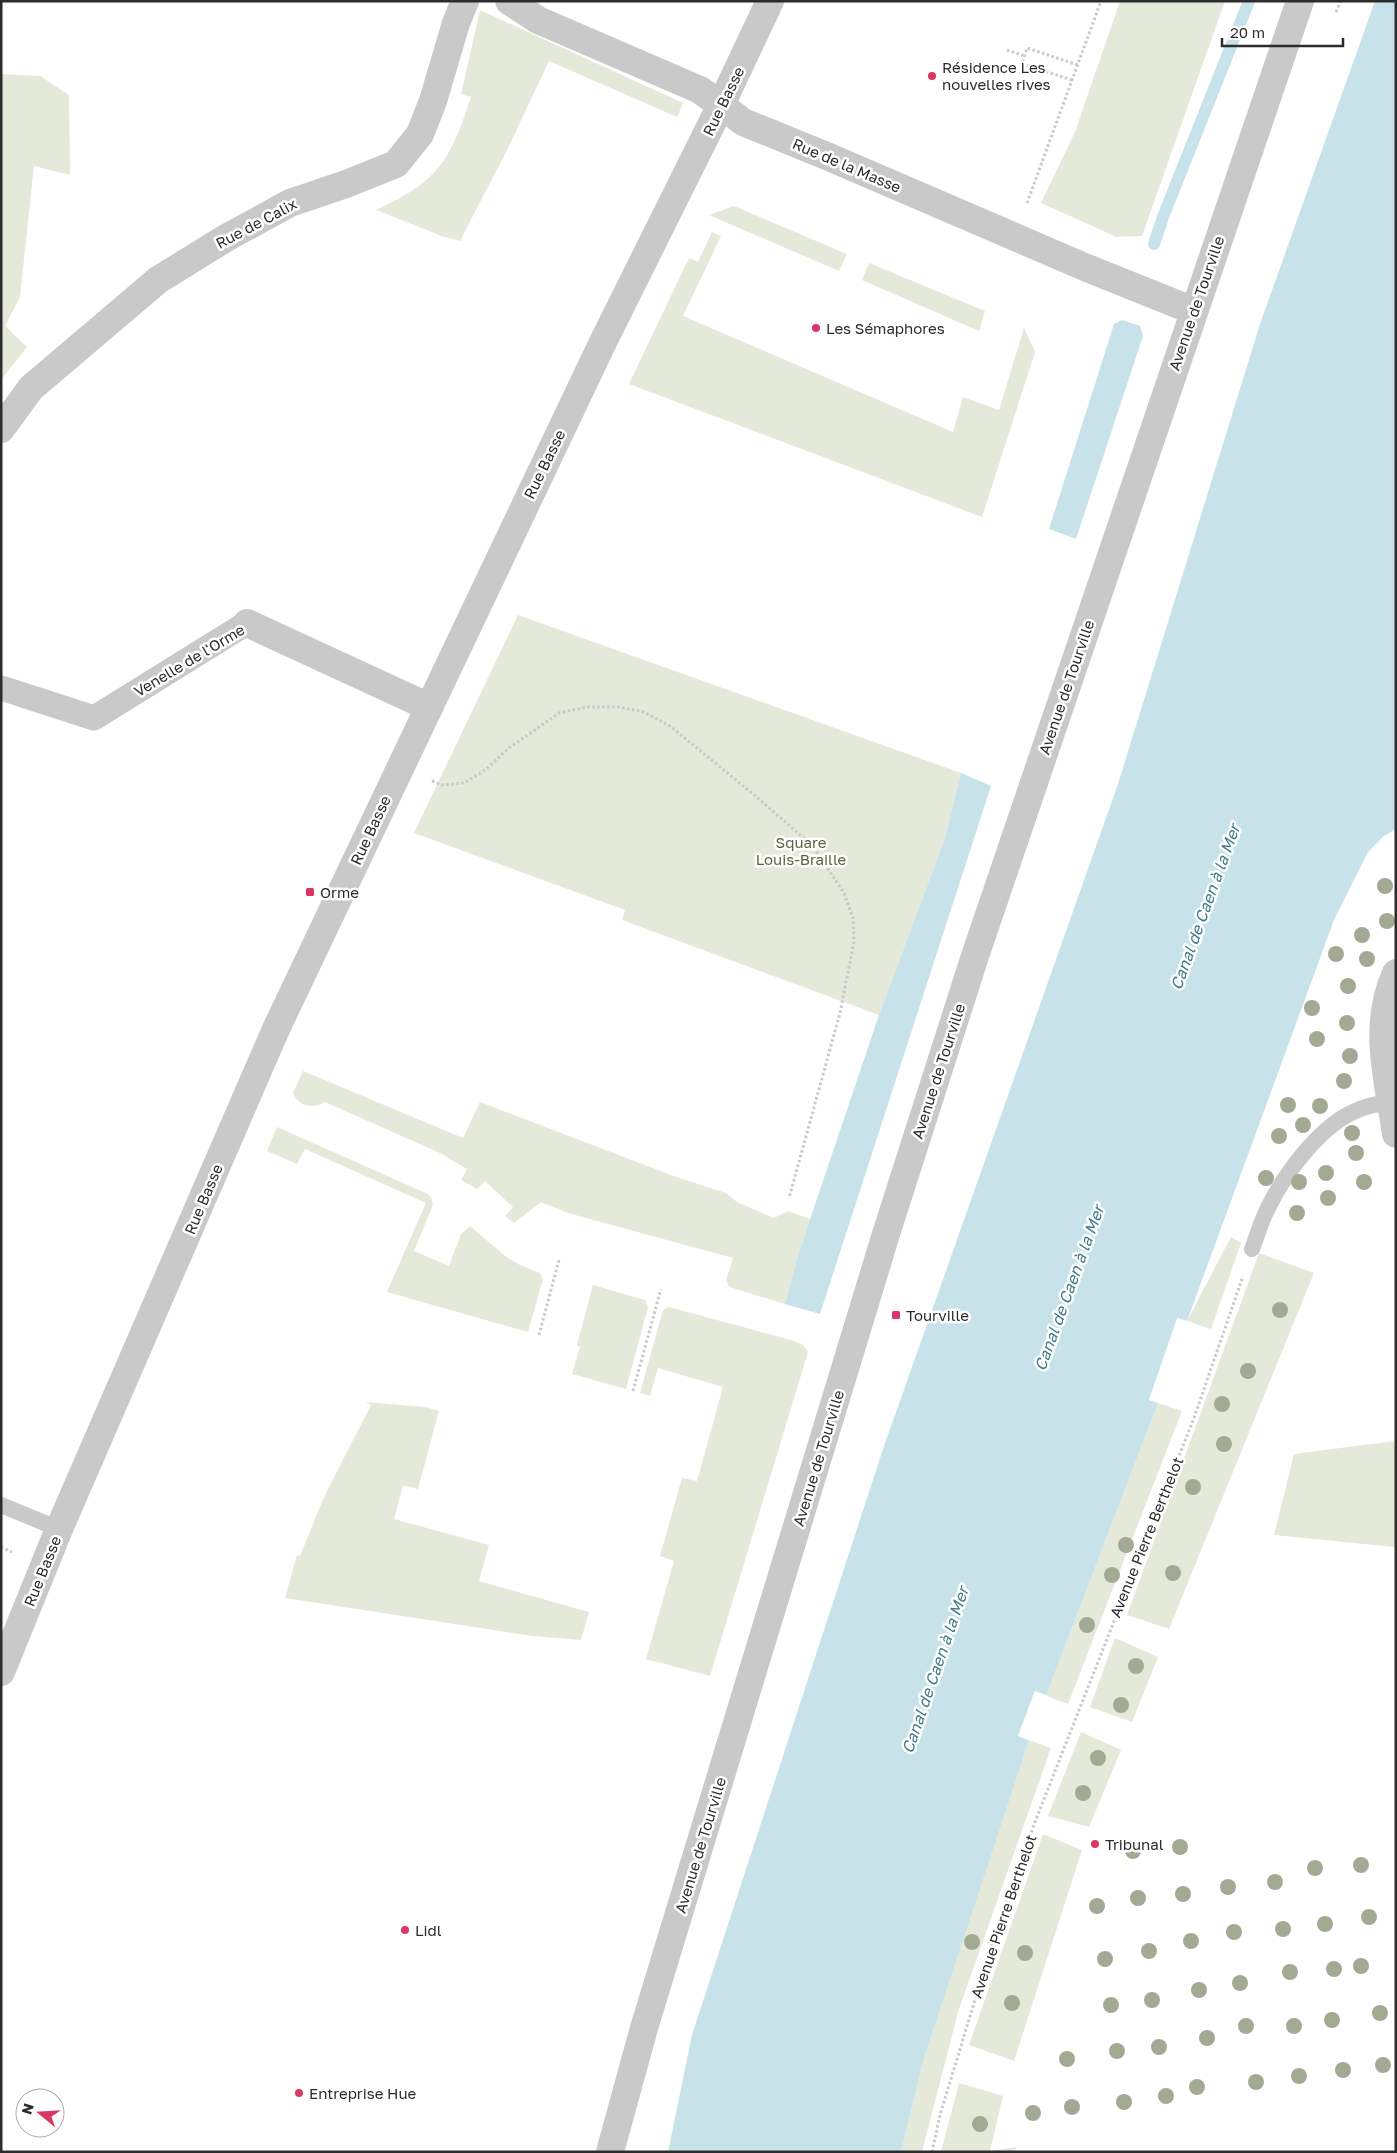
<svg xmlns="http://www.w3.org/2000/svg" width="1397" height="2153" font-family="'Golos Text',sans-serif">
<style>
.green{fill:#e5e9da}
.water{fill:#c7e2e8}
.pier{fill:#fff}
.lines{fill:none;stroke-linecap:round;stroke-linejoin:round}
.stream{stroke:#c7e2e8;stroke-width:12}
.path{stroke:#c9c9c9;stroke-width:3;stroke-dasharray:2.5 2.5;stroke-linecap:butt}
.service{stroke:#c9c9c9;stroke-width:16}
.pedestrian{stroke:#c9c9c9;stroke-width:25}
.minor{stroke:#c9c9c9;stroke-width:28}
.tertiary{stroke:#c9c9c9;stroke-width:28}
.tree{fill:#a3aa94}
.poi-dot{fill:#da3765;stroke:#fff;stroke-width:2}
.labels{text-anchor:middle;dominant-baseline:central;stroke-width:5;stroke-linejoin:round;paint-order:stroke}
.poi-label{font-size:15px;fill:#2c2c2c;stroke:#fff;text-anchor:start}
.street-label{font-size:15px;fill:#2c2c2c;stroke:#fff}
.park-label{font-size:15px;fill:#58643d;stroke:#fff}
.water-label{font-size:16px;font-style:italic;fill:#407b88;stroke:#fff}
</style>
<rect width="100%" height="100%" fill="#fff"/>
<g class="green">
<path d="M1120 1H1225L1142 236 1117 237 1041 203 1075 132Z"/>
<path d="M480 10 683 103 677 117 549 61 507 150 460 241 442 236 376 210C439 181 450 161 471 97L461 94Z"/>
<path d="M1 74 40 76 69 95 70 175 34 166 20 297 5 326 27 347 1 380Z"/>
<path d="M734 206 847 254 839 271 709 215Z"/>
<path d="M712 232 721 236 683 316 953 432 963 397 999 410 1024 328 1035 352 982 517 629 384 689 258 698 262Z"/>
<path d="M869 263 985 311 979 331 862 280Z"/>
<path d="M518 615 961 773 945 838 879 1015 622 920 625 910 414 833Z"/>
<path d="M303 1071 463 1138 480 1102 679 1178 726 1193 737 1202 774 1218 788 1211 810 1219 798 1255 785 1304 729 1287 726 1280 733 1258 568 1213 541 1202 514 1223 505 1216 513 1207 485 1181 477 1189 461 1180 467 1169 440 1153 325 1102C312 1109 299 1107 293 1093Z"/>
<path d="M277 1127 428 1194 432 1199 433 1205 414 1251 449 1266 461 1234 470 1226 505 1256 520 1265 540 1273 543 1279 528 1332 387 1292 426 1203 305 1149 297 1164 267 1151Z"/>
<path d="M1231 1237 1241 1243 1211 1329 1187 1321Z"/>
<path d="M1259 1253 1314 1273 1169 1629 1127 1615Z"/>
<path d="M593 1285 645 1300 648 1307 626 1389 572 1374 580 1347 577 1345Z"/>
<path d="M669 1307 791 1340 802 1344 808 1352 710 1676 646 1659 674 1561 660 1556 682 1478 697 1481 723 1387 658 1368 650 1396 640 1393 663 1310Z"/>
<path d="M366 1402 425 1407 439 1411 418 1489 403 1485 394 1519 489 1545 479 1581 589 1612 581 1640 532 1636 285 1598 297 1555 300 1556 324 1497 371 1405Z"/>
<path d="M1158 1403 1182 1411 1068 1704 1046 1696Z"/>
<path d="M1394 1441 1396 1453V1545L1394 1547 1274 1535 1294 1454Z"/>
<path d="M1115 1638 1158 1657 1132 1722 1090 1707Z"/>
<path d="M1081 1732 1121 1750 1089 1827 1048 1816Z"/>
<path d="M1029 1740 1051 1748 958 2012 922 2152H901L924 2058 974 1902Z"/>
<path d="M1043 1834 1082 1850 1014 2061 969 2045Z"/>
<path d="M959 2083 1003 2096 990 2151 1017 2147 1014 2152H941Z"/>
</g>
<g class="water">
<path d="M1375 1H1396V829L1384 836 1368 852 1334 920 1187 1321 1178 1318 1149 1400 1158 1403 1046 1696 1035 1691 1018 1736 1029 1740 924 2058 901 2152H668L692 2035 883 1449 1118 784 1260 324Z"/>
<path d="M1122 320 1140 326 1143 336 1076 539 1049 529 1114 324Z"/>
<path d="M961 773 991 786 820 1314 785 1304 798 1255 879 1015 945 838Z"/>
</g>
<g class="pier">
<path d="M1177 1318 1189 1322 1187 1324 1179 1321 1152 1398 1159 1400 1160 1403 1149 1400Z"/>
<path d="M1035 1691 1048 1696 1046 1698 1036 1694 1021 1734 1030 1738 1031 1741 1018 1736Z"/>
</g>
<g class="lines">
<path class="stream" d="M1154 244 1163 217 1249 1"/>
<g class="path">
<path d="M1336 12 1341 1"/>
<path d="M1007 50 1025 56"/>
<path d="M1072 80 1022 64 1027 48 1078 65"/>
<path d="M1027 203 1101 1"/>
<path d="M432 781 442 785 464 783 485 770 509 748 559 713 587 707H619L644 712 670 726 753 794 812 845 844 893 853 918 854 942 840 1013 789 1198"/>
<path d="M539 1335 559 1260"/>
<path d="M633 1391 661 1289"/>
<path d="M1 1547 12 1552"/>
<path d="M932 2152 940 2115 991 1947 1035 1822 1194 1418 1243 1276"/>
</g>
<g class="service">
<path d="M1252 1249C1257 1236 1261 1222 1267 1210 1283 1176 1317 1130 1351 1113 1364 1106 1377 1104 1391 1102"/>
<path d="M1 1505 59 1529"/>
</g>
<path class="pedestrian" d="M1 688 94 718 247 623"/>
<g class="minor">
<path d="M509 1 538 20 700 90 721 105"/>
<path d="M1 429 31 388 158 280 226 238 290 203 346 184 396 164 420 134 433 101 456 23 465 1"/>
<path d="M247 623 429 707"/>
<path d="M1 1672 59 1529 276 1029 603 342 721 105 770 1"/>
</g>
<g class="tertiary">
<path d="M721 105 743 122 829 157 1087 268 1194 311"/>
<path d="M1396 973C1372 1026 1388 1080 1396 1134"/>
<path d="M610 2152 644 2028 886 1234 975 956 1300 1"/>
</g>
</g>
<g class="tree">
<circle cx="1385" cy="886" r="8"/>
<circle cx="1387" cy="921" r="8"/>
<circle cx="1362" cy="935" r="8"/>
<circle cx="1336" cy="954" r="8"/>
<circle cx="1367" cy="959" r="8"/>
<circle cx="1348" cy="986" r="8"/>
<circle cx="1312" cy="1008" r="8"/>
<circle cx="1347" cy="1023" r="8"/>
<circle cx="1317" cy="1039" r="8"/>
<circle cx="1350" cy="1056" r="8"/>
<circle cx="1344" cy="1081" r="8"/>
<circle cx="1288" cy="1105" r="8"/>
<circle cx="1320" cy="1106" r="8"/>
<circle cx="1303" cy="1125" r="8"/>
<circle cx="1352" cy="1133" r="8"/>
<circle cx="1279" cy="1136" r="8"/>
<circle cx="1356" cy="1153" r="8"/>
<circle cx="1326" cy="1173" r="8"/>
<circle cx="1266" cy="1178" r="8"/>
<circle cx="1299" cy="1182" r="8"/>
<circle cx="1364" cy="1182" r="8"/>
<circle cx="1328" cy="1198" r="8"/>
<circle cx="1297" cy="1213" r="8"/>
<circle cx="1280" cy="1310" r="8"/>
<circle cx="1248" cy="1371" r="8"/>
<circle cx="1222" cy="1404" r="8"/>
<circle cx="1224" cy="1444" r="8"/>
<circle cx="1193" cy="1487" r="8"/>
<circle cx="1126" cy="1545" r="8"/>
<circle cx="1173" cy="1573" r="8"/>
<circle cx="1112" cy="1575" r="8"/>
<circle cx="1087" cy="1625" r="8"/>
<circle cx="1136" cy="1666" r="8"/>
<circle cx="1121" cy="1705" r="8"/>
<circle cx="1098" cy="1758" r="8"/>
<circle cx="1083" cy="1793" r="8"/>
<circle cx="1180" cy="1847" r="8"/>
<circle cx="1133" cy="1851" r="8"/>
<circle cx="1361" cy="1865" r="8"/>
<circle cx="1315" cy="1868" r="8"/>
<circle cx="1275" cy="1882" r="8"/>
<circle cx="1228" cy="1887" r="8"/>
<circle cx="1183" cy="1894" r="8"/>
<circle cx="1138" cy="1898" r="8"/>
<circle cx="1097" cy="1906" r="8"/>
<circle cx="1369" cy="1917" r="8"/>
<circle cx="1325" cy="1924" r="8"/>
<circle cx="1283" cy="1929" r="8"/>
<circle cx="1234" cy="1932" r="8"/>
<circle cx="1191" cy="1941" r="8"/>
<circle cx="972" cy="1942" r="8"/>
<circle cx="1149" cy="1951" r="8"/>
<circle cx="1025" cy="1953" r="8"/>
<circle cx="1105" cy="1959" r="8"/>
<circle cx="1361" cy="1966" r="8"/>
<circle cx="1334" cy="1969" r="8"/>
<circle cx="1290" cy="1972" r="8"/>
<circle cx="1240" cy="1983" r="8"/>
<circle cx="1199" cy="1990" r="8"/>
<circle cx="1152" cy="2000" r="8"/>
<circle cx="1012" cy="2003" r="8"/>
<circle cx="1111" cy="2005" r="8"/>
<circle cx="1380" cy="2013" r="8"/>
<circle cx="1332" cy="2020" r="8"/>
<circle cx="1246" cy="2026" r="8"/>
<circle cx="1294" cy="2026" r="8"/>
<circle cx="1207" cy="2038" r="8"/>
<circle cx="1159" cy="2047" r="8"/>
<circle cx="1117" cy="2051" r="8"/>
<circle cx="1067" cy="2059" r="8"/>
<circle cx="1383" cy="2065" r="8"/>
<circle cx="1343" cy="2070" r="8"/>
<circle cx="1299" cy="2076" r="8"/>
<circle cx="1256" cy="2082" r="8"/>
<circle cx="1197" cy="2087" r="8"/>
<circle cx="1166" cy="2096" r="8"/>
<circle cx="1124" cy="2102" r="8"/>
<circle cx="1072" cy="2107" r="8"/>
<circle cx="1033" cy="2113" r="8"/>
<circle cx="980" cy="2124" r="8"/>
</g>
<g class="poi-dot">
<circle cx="932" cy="76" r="5"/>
<circle cx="816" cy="328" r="5"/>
<rect x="305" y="887" width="10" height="10" rx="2.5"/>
<rect x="891" y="1310" width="10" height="10" rx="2.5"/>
<circle cx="1095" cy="1844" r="5"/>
<circle cx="405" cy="1930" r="5"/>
<circle cx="299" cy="2093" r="5"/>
</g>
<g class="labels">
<g class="poi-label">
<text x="942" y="67">Résidence Les<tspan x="942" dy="17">nouvelles rives</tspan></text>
<text x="826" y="328">Les Sémaphores</text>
<text x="320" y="892">Orme</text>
<text x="906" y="1315">Tourville</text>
<text x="1105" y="1844">Tribunal</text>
<text x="415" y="1930">Lidl</text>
<text x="309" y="2093">Entreprise Hue</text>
</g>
<g class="street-label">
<text transform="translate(723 101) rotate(-64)">Rue Basse</text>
<text transform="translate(847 165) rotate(23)">Rue de la Masse</text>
<text transform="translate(256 223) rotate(-28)">Rue de Calix</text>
<text transform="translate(1196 303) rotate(-71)">Avenue de Tourville</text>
<text transform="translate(544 464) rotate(-64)">Rue Basse</text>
<text transform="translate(189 660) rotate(-31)">Venelle de l'Orme</text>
<text transform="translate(1066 687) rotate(-71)">Avenue de Tourville</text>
<text transform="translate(370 830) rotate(-65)">Rue Basse</text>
<text transform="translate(938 1071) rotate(-72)">Avenue de Tourville</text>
<text transform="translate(203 1199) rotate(-67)">Rue Basse</text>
<text transform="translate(818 1458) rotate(-73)">Avenue de Tourville</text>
<text transform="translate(1146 1537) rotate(-68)">Avenue Pierre Berthelot</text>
<text transform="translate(42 1571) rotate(-68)">Rue Basse</text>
<text transform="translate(700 1845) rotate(-73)">Avenue de Tourville</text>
<text transform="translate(1003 1916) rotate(-71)">Avenue Pierre Berthelot</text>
</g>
<g class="park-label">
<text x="801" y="842">Square<tspan x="801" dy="17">Louis-Braille</tspan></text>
</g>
<g class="water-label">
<text transform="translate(1205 907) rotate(-70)">Canal de Caen à la Mer</text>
<text transform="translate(1069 1288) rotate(-70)">Canal de Caen à la Mer</text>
<text transform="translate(935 1670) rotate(-71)">Canal de Caen à la Mer</text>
</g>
</g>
<rect width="1397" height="2153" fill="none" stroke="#2c2c2c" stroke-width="5"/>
<g transform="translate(40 2113) rotate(288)"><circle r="24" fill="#ffffff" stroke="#ababab"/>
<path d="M0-4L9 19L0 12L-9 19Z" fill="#da3765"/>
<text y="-8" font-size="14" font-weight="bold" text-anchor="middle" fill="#2c2c2c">N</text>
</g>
<path d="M1222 38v8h121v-8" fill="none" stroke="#2c2c2c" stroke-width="2.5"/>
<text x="1230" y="38" font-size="15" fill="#2c2c2c" stroke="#ffffff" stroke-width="4" paint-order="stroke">20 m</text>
</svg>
